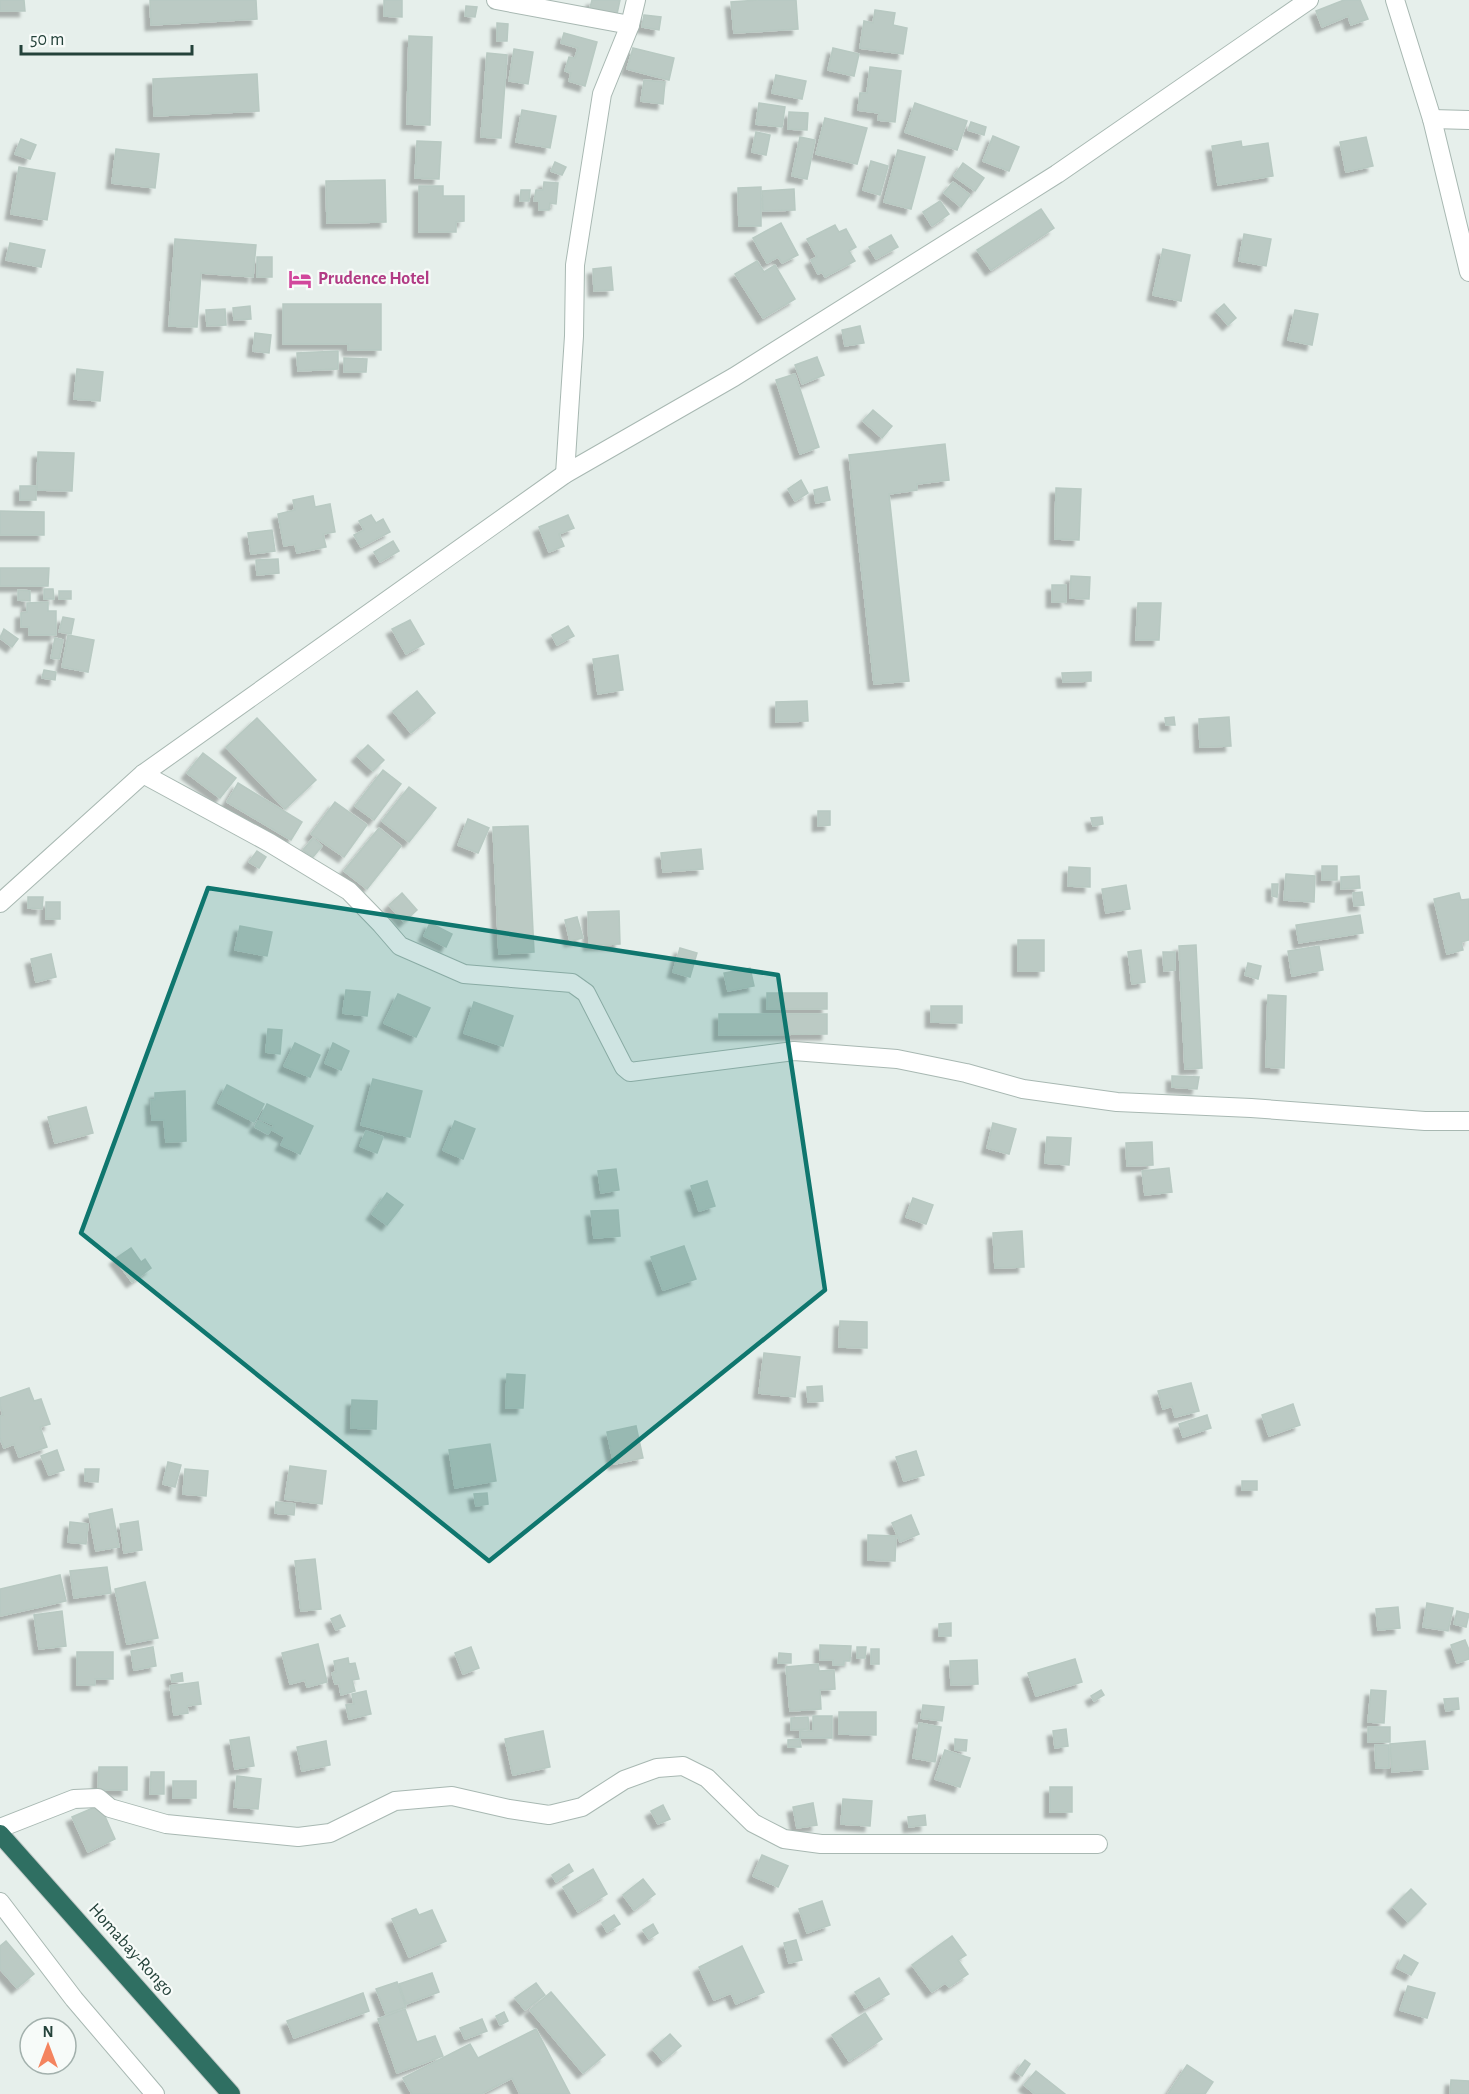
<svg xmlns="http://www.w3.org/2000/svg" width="1469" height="2094" font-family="'Alegreya Sans',sans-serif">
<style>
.building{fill:#bbcac4;stroke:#b8c9c2;stroke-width:1.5;filter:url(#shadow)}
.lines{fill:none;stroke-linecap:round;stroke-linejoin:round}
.minor-casing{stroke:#a8b8b2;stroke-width:20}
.highway-casing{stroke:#c2cac8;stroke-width:20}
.minor{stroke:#fff;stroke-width:18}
.highway{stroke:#2f6f62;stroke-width:18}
.marked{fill:#0f766e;fill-opacity:0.2;stroke:#0f766e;stroke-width:4.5;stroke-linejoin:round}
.labels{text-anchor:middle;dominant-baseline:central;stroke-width:4.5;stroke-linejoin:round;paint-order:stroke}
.hotel-label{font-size:18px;font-weight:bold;fill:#b23c85;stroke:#f7fbf9;text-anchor:start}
.street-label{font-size:18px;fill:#24423a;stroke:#f7fbf9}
</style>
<defs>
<filter id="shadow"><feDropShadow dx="-5.5" dy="5.5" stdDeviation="1.5" flood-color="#0004"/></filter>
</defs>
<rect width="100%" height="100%" fill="#e6efeb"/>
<g class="building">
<path d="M0 0H24L25 11H0Z"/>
<path d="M150 0H256L257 19 151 25Z"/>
<path d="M384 0H402V17L384 16Z"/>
<path d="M592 0H620L617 14 590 8Z"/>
<path d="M758 0H796L798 29 734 33 731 2Z"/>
<path d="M1344 0H1360L1368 19 1351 25 1348 16 1322 27 1316 11Z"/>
<path d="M466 6 477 7 475 17 465 16Z"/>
<path d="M875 10 895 13 893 25 907 28 903 54 860 48 864 21 873 23Z"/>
<path d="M644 15 661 17 659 30 642 27Z"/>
<path d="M497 23 508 24 507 41H497Z"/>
<path d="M564 33 597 42 585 86 569 81 571 73 565 71 569 57 575 58 578 48 561 43Z"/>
<path d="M409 36 432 37 430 125 407 124Z"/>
<path d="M633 48 674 58 669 80 627 69Z"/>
<path d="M833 48 859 54 854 76 828 70Z"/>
<path d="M514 49 533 52 528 84 509 81Z"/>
<path d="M487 53 507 55 501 138 481 137Z"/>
<path d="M870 67 901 71 895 122 878 120 879 113 858 110 860 93H867Z"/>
<path d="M257 74 259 111 154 116 153 79Z"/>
<path d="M776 75 806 81 802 99 772 93Z"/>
<path d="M644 80 665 82 663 104 641 101Z"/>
<path d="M759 103 785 107 782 127 756 124Z"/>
<path d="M915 103 967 121 957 150 905 132Z"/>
<path d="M522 110 556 116 550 148 516 142Z"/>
<path d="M789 112 808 113 807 130 788 129Z"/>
<path d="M825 118 867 128 857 164 816 154Z"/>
<path d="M971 122 986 127 984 135 968 130Z"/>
<path d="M756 132 770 135 766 155 752 152Z"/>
<path d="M993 136 1019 147 1009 171 983 161Z"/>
<path d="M800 137 815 140 807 179 792 176Z"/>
<path d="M1366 137 1373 166 1346 172 1340 142Z"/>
<path d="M21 139 36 145 30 159 15 154Z"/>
<path d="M417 141 441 142 439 179 415 178Z"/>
<path d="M1241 141 1242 147 1268 143 1273 176 1218 185 1212 146Z"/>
<path d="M116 149 159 154 155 188 112 183Z"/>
<path d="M898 150 925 157 911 209 884 202Z"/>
<path d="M871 161 888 166 880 195 863 190Z"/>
<path d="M555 162 566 167 562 175 551 171Z"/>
<path d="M963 163 984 178 975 191 954 176Z"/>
<path d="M19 167 55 173 47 220 11 214Z"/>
<path d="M385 180 386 222 327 223 326 181Z"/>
<path d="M544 182 558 183 556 204 550 203 549 210H539V201H534L536 190H543Z"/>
<path d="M953 182 970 195 961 207 944 193Z"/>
<path d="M419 186H443V196H464V221L456 222V232H419Z"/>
<path d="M761 187V226H739L738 188Z"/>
<path d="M794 189 795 210 763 211 762 191Z"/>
<path d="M521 190H530L529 201H520Z"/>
<path d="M940 201 949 214 932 226 923 212Z"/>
<path d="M1041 209 1054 228 991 270 977 250Z"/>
<path d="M781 223 798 255 782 263 778 257 767 263 753 238Z"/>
<path d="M835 225 839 232 846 229 856 247 849 251 855 261 825 277 822 272 818 274 811 260 817 257 807 239Z"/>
<path d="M1244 234 1271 239 1266 266 1239 261Z"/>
<path d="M891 235 898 247 876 259 869 247Z"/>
<path d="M175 239 256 245 253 277 201 273 197 327 169 326Z"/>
<path d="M10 243 45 250 41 267 6 260Z"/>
<path d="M1163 249 1190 255 1181 301 1153 295Z"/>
<rect x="257" y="257" width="15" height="20"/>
<path d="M757 261 764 272 775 265 795 299 763 318 735 274Z"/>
<path d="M611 267 613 290 594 291 593 269Z"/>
<path d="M283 304H381V350H348V344H283Z"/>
<path d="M1224 304 1236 318 1228 325 1216 311Z"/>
<path d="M250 306 251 319 234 320 233 308Z"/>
<path d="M225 309 226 325 207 326 206 310Z"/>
<path d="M1295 310 1318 314 1312 345 1288 340Z"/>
<path d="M860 326 864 343 845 346 842 330Z"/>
<path d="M255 333 271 335 269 353 253 351Z"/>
<path d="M338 351V369L298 371 297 353Z"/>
<path d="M817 357 824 375 802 384 795 365Z"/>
<path d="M344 358 367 359 366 372H344Z"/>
<path d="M77 369 103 372 100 401 74 399Z"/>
<path d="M795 374 819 447 800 454 776 380Z"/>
<path d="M873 410 892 426 882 438 863 421Z"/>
<path d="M945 444 949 480 917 484V490L889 494 909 681 874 684 849 455Z"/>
<path d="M38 452 74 453 72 491 37 490Z"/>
<path d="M801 480 808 493 795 501 788 489Z"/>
<rect x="20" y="486" width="16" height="14"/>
<path d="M827 487 830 500 816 503 814 490Z"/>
<path d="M1056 488 1081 489 1079 540 1055 539Z"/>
<path d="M313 496 315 507 330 504 335 532 323 534 326 547 297 553 295 544 284 546 278 514 295 510 293 500Z"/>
<path d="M0 511 44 512V535H0Z"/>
<path d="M371 515 376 523 383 519 390 532 361 547 354 535 364 530 359 521Z"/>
<path d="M568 515 574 528 559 534 564 546 549 552 539 527Z"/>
<path d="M272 530 275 551 251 554 248 533Z"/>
<path d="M393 541 399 551 380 562 374 552Z"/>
<path d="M278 559 279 573 257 575 256 560Z"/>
<path d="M0 568H49L48 586H0Z"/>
<path d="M1071 576 1090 577 1089 599 1070 598Z"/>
<rect x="1052" y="585" width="14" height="17"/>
<path d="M44 589H53L54 599H44Z"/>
<path d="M18 590 30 591V601L18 600Z"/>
<rect x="59" y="591" width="12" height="8"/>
<path d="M48 602V611H56V635H29V627H21V613L27 612V603Z"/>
<path d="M1138 603H1161L1159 640H1136Z"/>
<path d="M63 617 74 619 71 634 59 632Z"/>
<path d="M410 620 424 644 406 654 392 629Z"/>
<path d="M568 626 574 636 557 645 552 635Z"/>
<path d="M4 629 18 639 12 647 0 638Z"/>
<path d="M68 635 94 640 88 672 62 667Z"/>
<path d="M55 638 63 640 59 659 51 658Z"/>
<path d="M618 655 623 690 598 694 593 659Z"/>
<path d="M44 670 56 672 55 680 42 678Z"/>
<path d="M1091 672V681L1063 682 1062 673Z"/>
<path d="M417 691 435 713 411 733 393 711Z"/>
<path d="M807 701 808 721 776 722V702Z"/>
<path d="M1174 717 1175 725H1166L1165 718Z"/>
<path d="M1229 717 1231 746 1200 747 1199 719Z"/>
<path d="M257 718 316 780 285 809 226 747Z"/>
<path d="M368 745 384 760 373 771 357 756Z"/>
<path d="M203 753 236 778 220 798 187 773Z"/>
<path d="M383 770 401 784 374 820 355 806Z"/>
<path d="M238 783 302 822 291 840 227 802Z"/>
<path d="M409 787 436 808 409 842 382 821Z"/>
<path d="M335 802 367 825 344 857 311 834Z"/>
<path d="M818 811H830V825L818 826Z"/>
<path d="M1102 817 1103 824 1093 826 1091 818Z"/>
<path d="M468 819 489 828 478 853 458 845Z"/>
<path d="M528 826 534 952 499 954 493 827Z"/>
<path d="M379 828 401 846 367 889 344 871Z"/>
<path d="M313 838 322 846 313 857 303 850Z"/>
<path d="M701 849 703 869 663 872 661 853Z"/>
<path d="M257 851 266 857 259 868 249 862Z"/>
<rect x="1322" y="866" width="15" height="14"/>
<path d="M1069 867 1090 868V887L1068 886Z"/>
<path d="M1286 874 1315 876 1314 902 1284 900Z"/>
<path d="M1359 876 1360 888 1341 889V877Z"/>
<path d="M1272 884H1278L1277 897 1272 896Z"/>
<path d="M1126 885 1130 909 1106 913 1102 889Z"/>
<path d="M1362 892 1364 905 1354 906 1353 893Z"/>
<path d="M402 893 417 910 404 922 389 905Z"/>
<path d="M1459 893 1461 900 1469 899V940L1461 942 1463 950 1447 954 1434 899Z"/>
<path d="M28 897H43L42 909 28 908Z"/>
<rect x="46" y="902" width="14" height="17"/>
<path d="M619 911 620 944 589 945 588 912Z"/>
<path d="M1360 915 1363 933 1299 943 1296 925Z"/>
<path d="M577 917 583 938 570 941 565 920Z"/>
<path d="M430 923 452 934 446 947 424 936Z"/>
<path d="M240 926 272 932 267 956 235 950Z"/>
<rect x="1018" y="940" width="26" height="31"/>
<path d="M1196 945 1202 1068 1185 1069 1179 946Z"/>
<path d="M1319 946 1323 970 1292 976 1288 951Z"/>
<path d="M680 948 697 953 690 977 673 972Z"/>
<path d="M1141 950 1145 982 1132 984 1128 952Z"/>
<path d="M1163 952H1175V970L1164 971Z"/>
<path d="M51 954 56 977 36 982 31 959Z"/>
<path d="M1248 963 1261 966 1258 979 1245 975Z"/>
<path d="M750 968 754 986 728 991 724 973Z"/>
<path d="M346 990 370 992 367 1016 343 1013Z"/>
<rect x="767" y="993" width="60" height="16"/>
<path d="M398 994 430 1008 416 1037 384 1023Z"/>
<path d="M1268 995 1286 996 1284 1068 1266 1067Z"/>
<path d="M474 1002 513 1016 503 1046 464 1033Z"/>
<path d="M931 1006H962V1023L931 1022Z"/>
<path d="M719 1014H827V1034L719 1035Z"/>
<path d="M268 1029 282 1030 280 1054 266 1052Z"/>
<path d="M295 1043 320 1055 310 1077 284 1066Z"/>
<path d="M333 1043 349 1051 341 1070 325 1063Z"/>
<path d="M1172 1076 1199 1077 1197 1089 1172 1087Z"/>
<path d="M373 1079 422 1091 410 1137 361 1125Z"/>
<path d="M227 1085 264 1104 254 1122 218 1103Z"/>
<path d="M185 1091 186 1141 166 1142 164 1120H152L151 1100H155V1093Z"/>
<path d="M267 1104 313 1126 300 1154 281 1145 285 1137 272 1130 274 1125 260 1119Z"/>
<path d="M86 1107 93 1133 55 1143 48 1117Z"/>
<path d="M258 1121 272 1128 268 1134 255 1127Z"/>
<path d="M455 1121 475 1129 463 1159 443 1150Z"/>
<path d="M993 1123 1016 1129 1009 1154 987 1148Z"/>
<path d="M366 1131 383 1137 377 1153 360 1146Z"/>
<path d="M1047 1137 1071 1138 1069 1165 1045 1163Z"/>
<path d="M1152 1142 1153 1165 1127 1166 1126 1143Z"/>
<path d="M1169 1168 1172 1192 1145 1195 1142 1171Z"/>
<path d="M616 1169 619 1190 601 1193 598 1171Z"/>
<path d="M707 1181 715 1206 699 1211 691 1186Z"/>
<path d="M387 1193 403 1205 387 1225 372 1214Z"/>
<path d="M913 1198 933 1205 926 1224 906 1217Z"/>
<path d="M618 1210 620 1236 594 1238 591 1211Z"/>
<path d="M1022 1231 1024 1267 995 1268 993 1233Z"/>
<path d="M684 1246 696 1279 663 1290 651 1257Z"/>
<path d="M131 1248 141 1262 145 1259 151 1268 132 1282 115 1259Z"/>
<path d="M840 1321 867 1322V1348L839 1347Z"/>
<path d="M764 1353 800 1357 795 1397 759 1393Z"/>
<path d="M507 1374 525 1375 523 1408H506Z"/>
<path d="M1191 1383 1199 1411 1175 1417 1172 1406 1163 1409 1158 1391Z"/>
<path d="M822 1386 823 1401 808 1402 807 1387Z"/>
<path d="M29 1388 34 1401 41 1399 50 1424 40 1427 47 1447 19 1457 14 1444 4 1448 0 1438V1416L3 1415 0 1406V1398Z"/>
<path d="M352 1400 377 1401 376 1429 351 1428Z"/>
<path d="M1293 1404 1300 1425 1269 1436 1262 1415Z"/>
<path d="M1207 1415 1211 1428 1183 1437 1179 1424Z"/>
<path d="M636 1426 643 1458 614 1464 607 1432Z"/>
<path d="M490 1444 496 1481 455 1488 449 1450Z"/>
<path d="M57 1450 64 1470 49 1475 41 1456Z"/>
<path d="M916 1451 924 1475 904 1481 896 1457Z"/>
<path d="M168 1462 181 1465 175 1487 163 1484Z"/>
<path d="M290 1466 326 1471 322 1504 285 1499Z"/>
<path d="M85 1469H99L98 1482 85 1481Z"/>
<path d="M185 1469 208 1471 206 1496 183 1494Z"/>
<rect x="1242" y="1481" width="15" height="9"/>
<path d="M487 1493 488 1504 476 1506 474 1494Z"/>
<path d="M276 1502 295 1504 294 1515 275 1513Z"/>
<path d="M112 1509 119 1547 96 1551 89 1514Z"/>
<path d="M911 1515 919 1534 900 1542 892 1523Z"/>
<path d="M138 1521 142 1550 124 1553 120 1524Z"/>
<path d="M70 1522 88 1524 86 1544 68 1542Z"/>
<path d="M868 1535 896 1536 895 1561 868 1560Z"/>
<path d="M315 1559 321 1609 301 1611 295 1561Z"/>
<path d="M107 1567 111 1593 74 1598 70 1571Z"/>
<path d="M60 1575 66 1601 0 1616V1589Z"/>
<path d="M145 1582 158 1638 127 1644 115 1589Z"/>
<path d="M1427 1603 1453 1608 1448 1631 1423 1627Z"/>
<path d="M1398 1607 1400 1628 1378 1630 1376 1609Z"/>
<path d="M62 1611 66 1646 39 1649 34 1615Z"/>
<path d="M1457 1611 1469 1614 1466 1627 1454 1624Z"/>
<path d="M340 1615 345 1626 336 1630 331 1619Z"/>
<path d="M951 1623V1636H939V1624Z"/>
<path d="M1465 1640 1469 1650V1659L1457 1663 1451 1645Z"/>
<path d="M318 1644 327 1682 307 1687 305 1680 290 1684 282 1653Z"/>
<path d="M820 1645 851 1646 850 1661H844V1665H833V1660H820Z"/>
<path d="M153 1647 156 1666 134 1670 131 1651Z"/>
<path d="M471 1647 479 1668 463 1674 455 1653Z"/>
<path d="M857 1647H866L865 1658H857Z"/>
<rect x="871" y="1649" width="8" height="15"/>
<path d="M77 1652H113V1679H95V1685H77Z"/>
<path d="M779 1653 791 1654V1663H778Z"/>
<path d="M348 1658 349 1664 355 1663 359 1679 352 1680 355 1691 341 1695 339 1683 335 1684 332 1673 336 1672 334 1661Z"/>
<path d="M1075 1659 1082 1682 1036 1696 1028 1673Z"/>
<path d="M977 1660 978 1684 951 1685 950 1661Z"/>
<path d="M818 1664 819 1671 834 1670 835 1689 820 1690 821 1709 790 1711 786 1667Z"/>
<path d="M182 1673 183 1681 172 1682 171 1675Z"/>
<path d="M198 1682 201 1704 187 1706 188 1713 174 1715 170 1686Z"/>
<path d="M1101 1690 1104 1695 1094 1701 1091 1696Z"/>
<path d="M1371 1690 1386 1691 1384 1723 1368 1722Z"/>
<path d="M366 1691 371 1714 349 1719 346 1705 354 1704 352 1694Z"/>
<path d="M1458 1698 1459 1709 1446 1711 1444 1699Z"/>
<path d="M923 1705 944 1707 942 1721 921 1718Z"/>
<path d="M839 1712H876V1735L839 1734Z"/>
<path d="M813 1716H832V1738H800V1731H813Z"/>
<path d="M808 1717 809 1729 791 1730V1718Z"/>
<path d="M919 1723 941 1727 935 1762 913 1758Z"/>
<rect x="1368" y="1727" width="22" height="15"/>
<path d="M1066 1729 1068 1746 1055 1748 1053 1731Z"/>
<path d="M543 1731 550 1767 513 1775 505 1739Z"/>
<path d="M249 1737 254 1766 235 1769 230 1740Z"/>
<path d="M800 1739 801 1747H788V1740Z"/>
<path d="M955 1739 967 1740 966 1751 955 1750Z"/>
<path d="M326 1741 330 1765 302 1771 297 1747Z"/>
<path d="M1425 1741 1428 1769 1392 1772 1390 1744Z"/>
<path d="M1375 1745H1389V1768H1376Z"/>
<path d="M945 1750 970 1758 960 1787 935 1779Z"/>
<path d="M99 1767H127V1790H98Z"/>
<path d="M151 1772H164V1794H150Z"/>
<path d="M237 1776 261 1779 258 1809 234 1807Z"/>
<rect x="173" y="1781" width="23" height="17"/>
<rect x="1050" y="1787" width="22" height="25"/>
<path d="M843 1799 872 1801 870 1826 841 1824Z"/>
<path d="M813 1803 817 1825 797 1828 793 1807Z"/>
<path d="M100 1805 115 1839 88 1852 72 1817Z"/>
<path d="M663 1805 670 1819 658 1824 651 1811Z"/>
<path d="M925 1815 926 1825 909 1827 908 1817Z"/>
<path d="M762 1855 788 1866 778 1887 753 1876Z"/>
<path d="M569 1864 573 1871 556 1882 552 1875Z"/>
<path d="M593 1869 607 1894 578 1912 563 1887Z"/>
<path d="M643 1879 655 1894 634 1910 623 1895Z"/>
<path d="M1411 1889 1426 1904 1408 1922 1393 1907Z"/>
<path d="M822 1901 830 1925 807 1933 799 1909Z"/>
<path d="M416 1909 419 1915 432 1910 446 1941 409 1957 392 1919Z"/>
<path d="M614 1915 620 1924 607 1932 602 1923Z"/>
<path d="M653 1924 658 1933 649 1939 643 1930Z"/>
<path d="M952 1936 966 1955 958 1960 968 1974 949 1987 945 1983 932 1992 912 1965Z"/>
<path d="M796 1940 802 1960 789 1963 784 1943Z"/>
<path d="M6 1941 34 1974 17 1988 0 1969V1946Z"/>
<path d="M742 1946 764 1992 736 2004 731 1993 714 2000 699 1967Z"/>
<path d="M1404 1955 1418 1963 1411 1975 1397 1968Z"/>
<path d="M432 1973 439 1992 406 2004 399 1984Z"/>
<path d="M879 1978 889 1994 865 2008 855 1992Z"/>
<path d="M397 1982 406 2007 386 2014 376 1989Z"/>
<path d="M536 1983 545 1995 525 2010 515 1998Z"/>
<path d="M1408 1986 1435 1993 1427 2018 1400 2010Z"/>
<path d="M551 1992 605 2055 583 2073 530 2010Z"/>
<path d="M363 1993 369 2011 294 2038 287 2021Z"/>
<path d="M405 2009 417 2042 435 2036 443 2056 397 2073 378 2019Z"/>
<path d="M504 2012 508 2021 500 2025 496 2016Z"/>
<path d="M865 2013 882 2039 849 2061 832 2035Z"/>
<path d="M482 2019 487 2031 465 2039 460 2028Z"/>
<path d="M536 2029 570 2094H520L512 2078 481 2094H412L403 2078 470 2044 478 2058Z"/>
<path d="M670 2034 681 2046 663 2061 653 2049Z"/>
<path d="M1025 2060 1030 2064 1022 2076 1016 2072Z"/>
<path d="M1187 2065 1213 2082 1205 2094H1168Z"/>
<path d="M1036 2071 1065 2094H1035L1024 2085Z"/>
<path d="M1451 2080 1469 2081V2094H1450Z"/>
</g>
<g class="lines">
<g class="minor-casing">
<g id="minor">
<path d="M496 0 630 25"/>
<path d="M1395 0 1432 119 1469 272"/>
<path d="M1432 119 1469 120"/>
<path d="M565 474 574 336 575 265 602 94 630 25 636 0"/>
<path d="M143 774 270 843 349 891 381 924 400 946 464 974 572 983 586 993 624 1067 630 1072 794 1051 897 1059 966 1073 1023 1089 1117 1102 1251 1108 1425 1121H1469"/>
<path d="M0 903 143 774 565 474 734 377 1057 174 1309 0"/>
<path d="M0 1828 74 1799 98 1798 110 1808 166 1824 298 1837 330 1833 395 1801 452 1796 509 1809 549 1815 582 1807 624 1780 657 1768 683 1766 707 1778 753 1823 784 1839 821 1844H1098"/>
<path d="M0 1902 74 1999 155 2094"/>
</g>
</g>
<g class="highway-casing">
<path id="highway" d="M0 1834 231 2094"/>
</g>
<use href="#minor" class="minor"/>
<use href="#highway" class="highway"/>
</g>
<path class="marked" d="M208 888 778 975 825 1290 489 1561 81 1233Z"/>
<defs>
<g id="hotel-bare" transform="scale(1.8)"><path d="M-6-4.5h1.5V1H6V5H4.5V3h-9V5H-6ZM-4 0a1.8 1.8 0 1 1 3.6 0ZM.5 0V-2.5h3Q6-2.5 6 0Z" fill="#d1479c" stroke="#f7fbf9" stroke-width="2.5" paint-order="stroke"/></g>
</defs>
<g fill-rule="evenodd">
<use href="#hotel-bare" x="300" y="279"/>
</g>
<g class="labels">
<g class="hotel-label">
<text x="318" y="279">Prudence Hotel</text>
</g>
<g class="street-label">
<text transform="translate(131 1950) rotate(48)">Homabay-Rongo</text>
</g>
</g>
<g transform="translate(48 2046)"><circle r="28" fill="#f7fbf9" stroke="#a3b1ad" stroke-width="1.5"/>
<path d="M0-4.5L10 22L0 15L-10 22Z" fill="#f4845f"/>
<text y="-9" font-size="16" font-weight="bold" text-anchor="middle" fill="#24423a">N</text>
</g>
<path d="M21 45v9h171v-9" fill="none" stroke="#24423a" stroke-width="3"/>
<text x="30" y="45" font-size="18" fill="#24423a" stroke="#f7fbf9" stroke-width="4.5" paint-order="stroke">50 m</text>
</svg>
